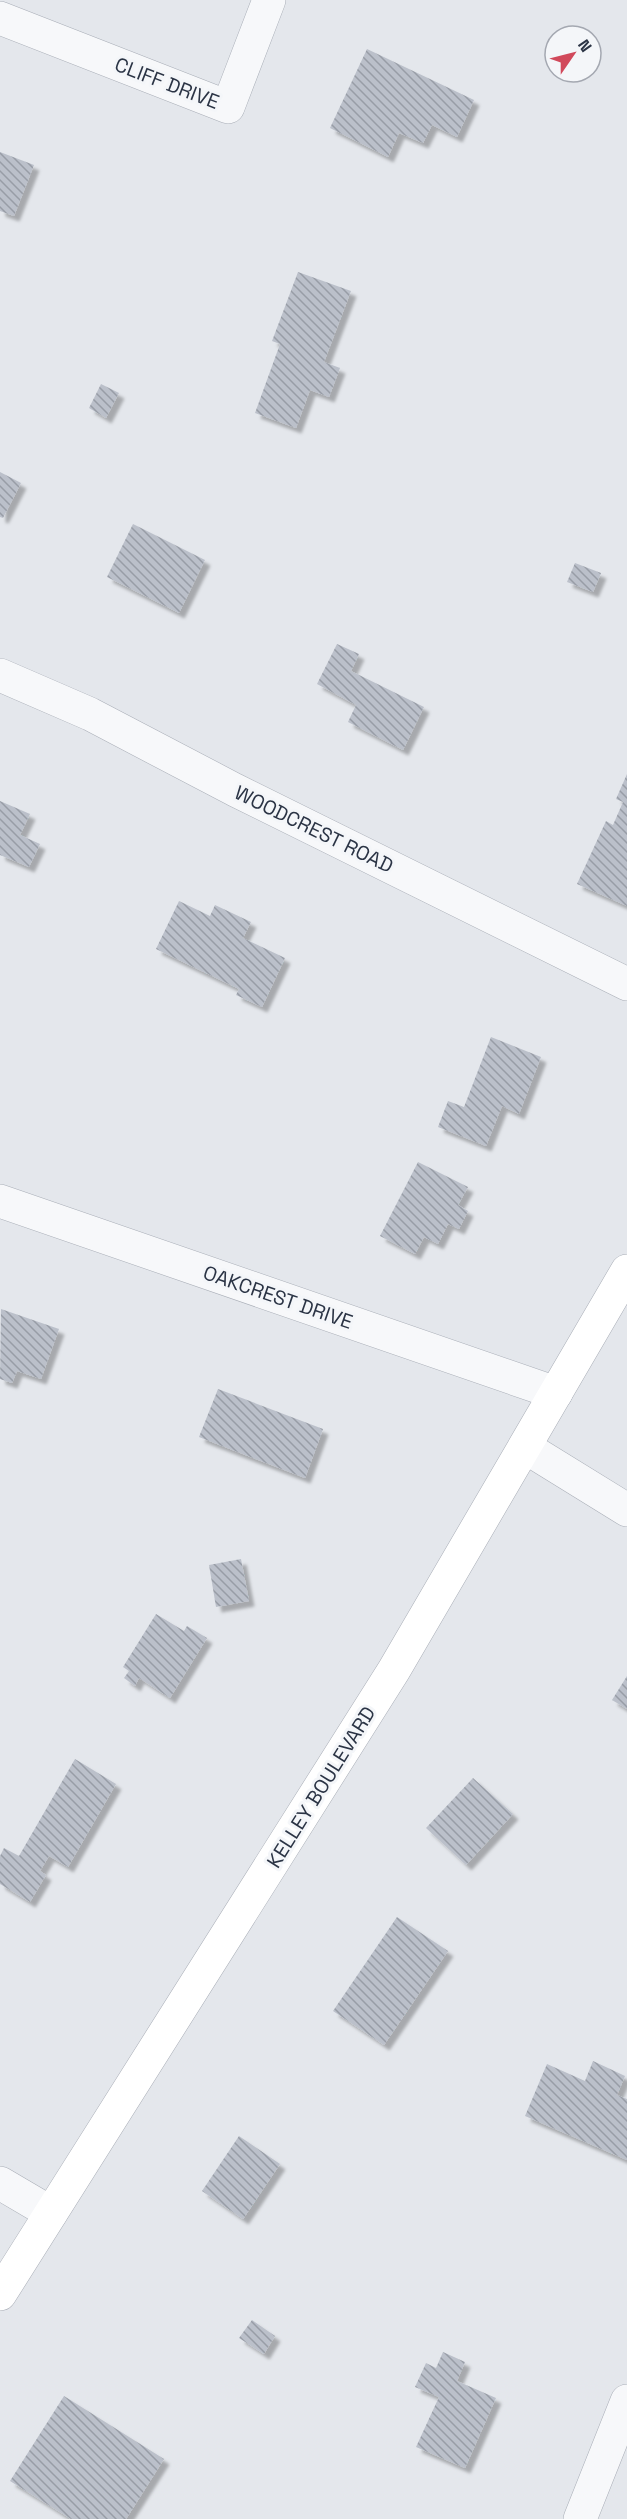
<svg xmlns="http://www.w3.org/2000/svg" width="627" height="2519" font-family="'Space Grotesk',sans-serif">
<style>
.building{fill:url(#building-back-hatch);filter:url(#shadow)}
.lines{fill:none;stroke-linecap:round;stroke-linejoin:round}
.minor-casing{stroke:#a9aeb7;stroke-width:34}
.secondary-casing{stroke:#a9aeb7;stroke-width:34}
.minor{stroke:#f7f8fa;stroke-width:33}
.secondary{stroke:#fff;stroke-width:33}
.labels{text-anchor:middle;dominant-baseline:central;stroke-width:6;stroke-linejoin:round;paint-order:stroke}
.street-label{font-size:20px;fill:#2b3445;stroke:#f4f6f9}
</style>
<defs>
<pattern id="building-back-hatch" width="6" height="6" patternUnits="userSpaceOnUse" patternTransform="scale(1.5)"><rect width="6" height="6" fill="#bbc0ca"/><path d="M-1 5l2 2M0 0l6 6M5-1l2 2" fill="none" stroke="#989da6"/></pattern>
<filter id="shadow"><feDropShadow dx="5.5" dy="5.5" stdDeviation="1.5" flood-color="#0004"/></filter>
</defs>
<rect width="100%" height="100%" fill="#e4e7ec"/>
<g class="building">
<path d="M367 49 474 100 457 137 432 125 423 143 399 133 388 157 330 128Z"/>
<path d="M0 152 34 165 14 216 0 211Z"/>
<path d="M298 272 351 291 324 362 340 368 329 397 310 390 296 428 255 413 280 344 272 341Z"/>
<path d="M101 384 119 393 106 418 89 408Z"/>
<path d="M0 472 21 483 3 518 0 517Z"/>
<path d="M133 524 205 560 179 613 107 577Z"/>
<path d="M575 563 601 573 593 592 567 582Z"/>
<path d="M337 644 359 654 351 671 424 707 403 750 348 722 356 705 317 684Z"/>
<path d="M627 774V906L577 884 606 821 613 825 623 802 616 799Z"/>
<path d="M0 801 30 814 20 835 40 844 29 867 0 855Z"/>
<path d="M179 901 210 916 215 905 251 922 243 938 285 958 262 1007 236 995 239 989 156 949Z"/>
<path d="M491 1037 541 1057 519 1114 502 1106 486 1146 438 1127 448 1101 464 1107Z"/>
<path d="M418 1162 468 1187 458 1205 468 1211 459 1229 448 1224 438 1244 424 1237 415 1254 380 1236Z"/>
<path d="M1 1309 59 1329 41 1379 17 1371 12 1383 0 1379Z"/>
<path d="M218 1389 323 1429 305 1478 199 1437Z"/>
<path d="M241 1559 249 1601 216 1607 209 1565Z"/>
<path d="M156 1614 184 1631 187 1626 207 1638 170 1698 139 1678 135 1686 124 1678 129 1671 123 1667Z"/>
<path d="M627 1676V1709L612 1700Z"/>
<path d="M75 1759 116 1784 68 1867 49 1856 40 1871 46 1875 30 1902 0 1884V1856L4 1848 19 1856Z"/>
<path d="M473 1778 513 1814 466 1865 426 1828Z"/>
<path d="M397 1917 448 1951 384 2045 333 2011Z"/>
<path d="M593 2061 625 2076 617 2095 627 2099V2160L525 2116 547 2064 585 2081Z"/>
<path d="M239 2136 280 2164 243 2219 202 2191Z"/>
<path d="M252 2320 275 2336 264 2354 239 2338Z"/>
<path d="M443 2352 465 2362 457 2381 496 2398 465 2468 416 2447 439 2397 415 2387 426 2363 436 2368Z"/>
<path d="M64 2396 164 2459 126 2519H71L10 2481Z"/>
</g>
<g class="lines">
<g class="minor-casing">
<g id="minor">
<path d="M0 18 228 107 269 0"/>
<path d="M0 675 90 714 235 790 627 984"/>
<path d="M0 1201 556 1393"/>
<path d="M525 1447 627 1510"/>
<path d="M0 2183 51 2213"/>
<path d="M580 2519 627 2401"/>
</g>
</g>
<g class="secondary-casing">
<path id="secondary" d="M0 2294 394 1670 627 1271"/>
</g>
<use href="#minor" class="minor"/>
<use href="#secondary" class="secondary"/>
</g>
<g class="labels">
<g class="street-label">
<text transform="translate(167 83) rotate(21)">CLIFF DRIVE</text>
<text transform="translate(314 829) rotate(26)">WOODCREST ROAD</text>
<text transform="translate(278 1297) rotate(19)">OAKCREST DRIVE</text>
<text transform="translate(321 1787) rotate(-58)">KELLEY BOULEVARD</text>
</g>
</g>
<g transform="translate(573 54) rotate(55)"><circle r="28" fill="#f4f6f9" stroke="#a4a8b1" stroke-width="1.5"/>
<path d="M0-4.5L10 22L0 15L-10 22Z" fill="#d1495b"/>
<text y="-9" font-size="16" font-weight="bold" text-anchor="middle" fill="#2b3445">N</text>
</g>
</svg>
